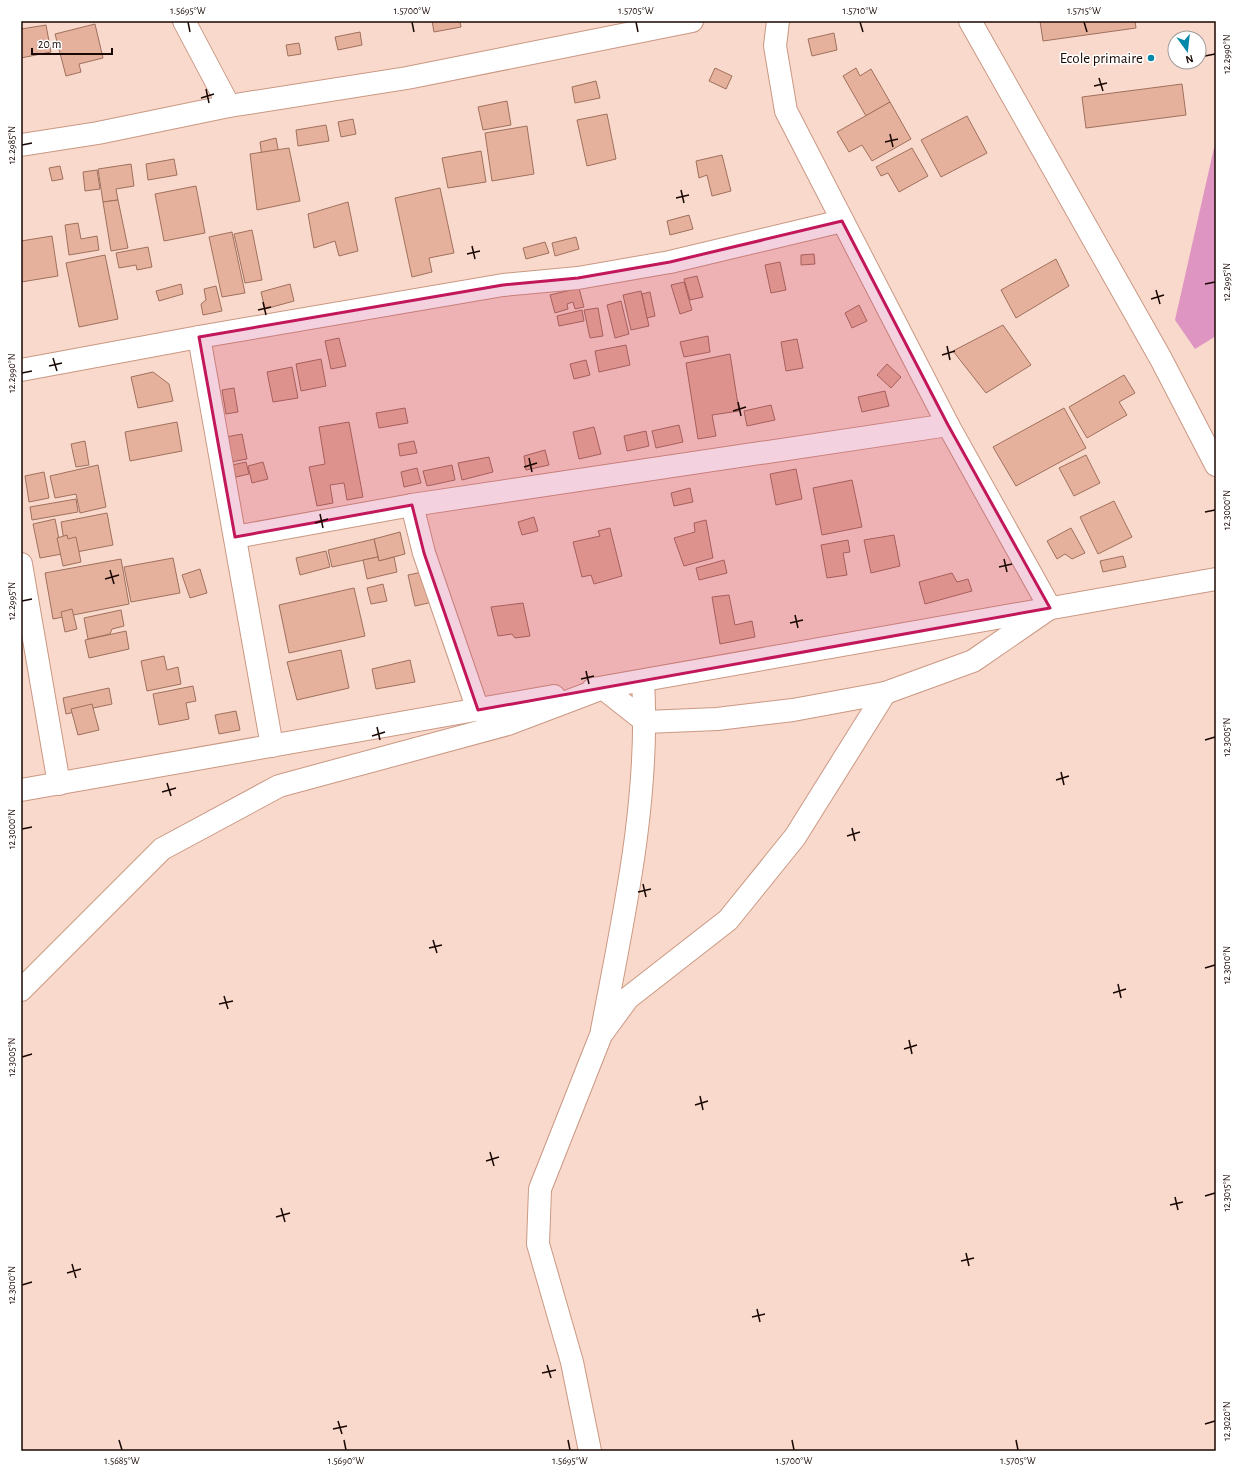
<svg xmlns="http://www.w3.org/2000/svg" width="1237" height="1472" font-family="'Alegreya Sans',sans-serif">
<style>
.forest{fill:#de95c1}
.building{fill:#e5b19c;stroke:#a0705d}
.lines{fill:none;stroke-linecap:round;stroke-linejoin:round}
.minor-casing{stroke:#ca9883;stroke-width:24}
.minor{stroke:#fff;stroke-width:22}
.marked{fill:#c2185b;fill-opacity:0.2;stroke:#c2185b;stroke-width:3;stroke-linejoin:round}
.ticks{fill:none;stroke:#180702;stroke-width:1.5}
.poi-dot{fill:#0488aa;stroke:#fff;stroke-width:1.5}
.labels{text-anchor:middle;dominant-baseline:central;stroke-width:3;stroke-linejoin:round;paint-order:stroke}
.poi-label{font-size:15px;fill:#180702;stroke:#fff;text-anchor:end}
.neatline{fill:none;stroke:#180702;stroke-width:1.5}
.ticks-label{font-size:10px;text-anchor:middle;fill:#180702}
</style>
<rect width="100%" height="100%" fill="#f9d9cc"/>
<path class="forest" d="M1216 147V336L1195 349 1175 320 1214 148Z"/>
<g class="building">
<path d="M432 21H460L461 27 434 32Z"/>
<path d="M1040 21H1135L1136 28 1043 41Z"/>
<path d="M95 24 103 58 79 64 81 72 66 76 55 34Z"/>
<path d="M46 25 51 52 21 58V29Z"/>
<path d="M360 32 362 45 338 50 335 37Z"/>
<path d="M834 33 837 50 812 56 808 39Z"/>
<path d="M299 43 301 54 288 56 286 45Z"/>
<path d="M715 68 732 76 726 89 709 81Z"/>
<path d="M856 68 860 76 871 69 890 102 866 116 843 76Z"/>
<path d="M596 81 600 98 575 103 572 87Z"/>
<path d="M1182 84 1186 115 1086 128 1082 97Z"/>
<path d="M507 101 511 125 483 130 478 107Z"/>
<path d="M890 102 911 139 872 161 862 145 849 152 837 132Z"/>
<path d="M607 114 616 159 587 166 577 120Z"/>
<path d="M967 116 987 153 941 177 921 140Z"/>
<path d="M353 119 356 134 341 137 338 122Z"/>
<path d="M326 125 329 141 298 146 296 130Z"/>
<path d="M527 126 534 174 492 181 485 133Z"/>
<path d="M276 138 279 154 262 157 260 142Z"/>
<path d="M289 148 300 201 257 210 250 154Z"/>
<path d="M912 148 928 176 899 192 888 173 881 176 876 167Z"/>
<path d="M481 151 486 182 448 188 442 158Z"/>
<path d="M722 155 731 191 712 196 707 175 699 178 696 161Z"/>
<path d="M174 159 177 175 148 180 146 164Z"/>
<path d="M131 164 134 186 116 189 118 200 103 202 98 169Z"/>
<path d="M60 166 63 179 52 181 49 168Z"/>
<path d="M97 170 100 189 85 191 83 172Z"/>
<path d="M196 186 205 233 164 241 155 194Z"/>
<path d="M440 188 454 253 429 258 432 272 412 277 395 198Z"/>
<path d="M118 200 128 248 111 251 103 202Z"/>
<path d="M348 202 358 251 339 256 335 241 314 248 308 214Z"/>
<path d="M689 215 693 229 670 235 667 221Z"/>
<path d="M78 223 81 239 97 236 99 250 69 255 65 225Z"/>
<path d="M252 230 262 280 245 283 234 234Z"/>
<path d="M232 232 245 293 222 297 209 237Z"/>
<path d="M52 236 58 276 21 282V241Z"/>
<path d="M576 237 579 249 555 256 552 243Z"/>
<path d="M545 242 549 253 526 259 523 248Z"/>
<path d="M148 247 152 267 137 270 136 265 119 268 116 253Z"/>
<path d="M814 254 815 264 801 265V255Z"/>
<path d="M105 255 118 319 79 327 66 263Z"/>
<path d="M1056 259 1069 286 1016 318 1001 290Z"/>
<path d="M780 262 786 290 771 293 765 265Z"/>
<path d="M697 276 703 297 690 300 684 279Z"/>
<path d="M684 282 692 310 680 314 671 285Z"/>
<path d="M181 284 183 294 159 301 156 291Z"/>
<path d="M290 284 294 301 265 309 261 292Z"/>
<path d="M216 286 222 311 203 315 201 304 206 300 204 289Z"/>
<path d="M579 288 584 307 575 309 573 302 567 304 568 309 555 313 550 295Z"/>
<path d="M641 291 649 326 631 330 623 295Z"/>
<path d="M650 292 655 316 647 318 642 294Z"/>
<path d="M621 301 629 334 615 338 607 305Z"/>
<path d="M859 305 867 321 852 328 845 313Z"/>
<path d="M598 308 603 336 590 338 584 310Z"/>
<path d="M582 310 584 321 559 326 557 316Z"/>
<path d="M1003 325 1031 365 986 393 953 351Z"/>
<path d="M708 336 710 352 684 357 680 342Z"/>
<path d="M339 338 346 366 331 369 325 341Z"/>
<path d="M797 339 803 368 786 371 781 342Z"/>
<path d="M626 345 630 365 599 372 595 351Z"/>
<path d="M730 354 739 411 712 415 716 436 698 439 686 363Z"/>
<path d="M321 359 326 386 301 391 296 364Z"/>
<path d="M586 360 590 375 574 379 570 364Z"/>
<path d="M887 364 901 377 891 388 877 375Z"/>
<path d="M292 367 298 398 273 402 267 372Z"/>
<path d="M153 372 169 384 173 401 138 408 131 377Z"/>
<path d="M1124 375 1135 393 1119 402 1127 415 1087 438 1069 407Z"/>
<path d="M234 388 238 412 226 414 222 390Z"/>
<path d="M885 391 889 406 862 412 858 397Z"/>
<path d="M771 405 775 420 747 426 744 411Z"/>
<path d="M405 408 408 423 379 428 376 413Z"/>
<path d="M1064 408 1086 448 1016 486 993 447Z"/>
<path d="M177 422 182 451 130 461 125 432Z"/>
<path d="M349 422 363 497 347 500 344 483 330 485 333 503 317 506 309 467 325 464 319 427Z"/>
<path d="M679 425 683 442 656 448 652 431Z"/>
<path d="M594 427 601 454 579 459 573 432Z"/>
<path d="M646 431 649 446 627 451 624 436Z"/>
<path d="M242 434 247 459 231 462 226 437Z"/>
<path d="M85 441 89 465 76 467 71 444Z"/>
<path d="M414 441 417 453 400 456 398 444Z"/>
<path d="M545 450 549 465 526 470 524 456Z"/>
<path d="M1086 455 1100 483 1074 496 1059 468Z"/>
<path d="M489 457 493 472 462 480 458 463Z"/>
<path d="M246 462 249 474 236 477 232 465Z"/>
<path d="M263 462 268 479 252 483 248 466Z"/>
<path d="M98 465 106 507 80 513 76 494 55 498 50 476Z"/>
<path d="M452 465 455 480 427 486 423 471Z"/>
<path d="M417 468 421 483 404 487 401 472Z"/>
<path d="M796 469 802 499 776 505 770 474Z"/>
<path d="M44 472 49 498 29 502 25 476Z"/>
<path d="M852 480 862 527 822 535 813 488Z"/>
<path d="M690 488 693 502 674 506 671 493Z"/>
<path d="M76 499 78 512 32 520 30 507Z"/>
<path d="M1114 501 1132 537 1098 554 1080 517Z"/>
<path d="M107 513 113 545 66 554 61 522Z"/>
<path d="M534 517 538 531 522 535 518 522Z"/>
<path d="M55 519 62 554 40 558 33 524Z"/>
<path d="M706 520 713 558 684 566 674 538 695 532 694 523Z"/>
<path d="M610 528 622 576 594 584 591 575 582 577 573 542 600 536 598 531Z"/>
<path d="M1071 528 1085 553 1072 559 1065 554 1057 559 1047 541Z"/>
<path d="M400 532 405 554 379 561 374 539Z"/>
<path d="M67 535 68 539 76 537 81 562 63 566 57 538Z"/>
<path d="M894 535 900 566 871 573 864 540Z"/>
<path d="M374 539 378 557 332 567 328 550Z"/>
<path d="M848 540 850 552 843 553 847 575 827 578 821 545Z"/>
<path d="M326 551 330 567 300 575 296 558Z"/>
<path d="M1123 556 1126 567 1103 572 1100 561Z"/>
<path d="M378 557 379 561 394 557 397 572 367 579 363 560Z"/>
<path d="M173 558 180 593 131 602 124 567Z"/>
<path d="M121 559 129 604 53 619 45 573Z"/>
<path d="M724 560 727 573 699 580 696 568Z"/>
<path d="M200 569 207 593 190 598 182 575Z"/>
<path d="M427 571 433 602 415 606 408 575Z"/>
<path d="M952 573 957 582 968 579 972 591 925 604 919 582Z"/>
<path d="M383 584 387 601 371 604 367 588Z"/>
<path d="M354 588 365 636 289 653 279 605Z"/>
<path d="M729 595 735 625 752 621 755 637 720 644 712 597Z"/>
<path d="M523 603 530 636 515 638 512 634 498 636 491 607Z"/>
<path d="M72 609 77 629 65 632 61 612Z"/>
<path d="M121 610 124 626 112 629 110 634 88 639 84 618Z"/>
<path d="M126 631 129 649 89 658 85 640Z"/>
<path d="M341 650 349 688 297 700 287 662Z"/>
<path d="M164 656 167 670 178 667 181 684 147 691 141 661Z"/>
<path d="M410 660 415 682 376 689 372 669Z"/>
<path d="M193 686 196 701 186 703 189 719 159 725 153 694Z"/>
<path d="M109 688 112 704 66 714 63 698Z"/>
<path d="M92 704 99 730 78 735 71 709Z"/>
<path d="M236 711 240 730 219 734 215 715Z"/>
</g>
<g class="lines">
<g class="minor-casing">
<g id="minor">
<path d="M184 21 229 106"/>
<path d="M970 21 1161 359 1216 465"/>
<path d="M21 145 98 133 229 106 407 78 692 21"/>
<path d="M199 337 272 746"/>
<path d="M21 370 199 337 503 285 578 278 670 262 842 221"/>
<path d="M412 505 424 553 478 710"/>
<path d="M235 537 412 505 948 425"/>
<path d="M21 564 59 784"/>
<path d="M593 689 1216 579"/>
<path d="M21 790 554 696"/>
<path d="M21 990 162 849 279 786 508 724 603 688 646 722 717 719 793 710 885 693 973 661 1050 608 948 425 786 111 775 46 778 21"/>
<path d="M602 1030C624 915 650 798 643 681"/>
<path d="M590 1451 572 1362 538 1244 540 1189 601 1035 628 998 728 920 795 837 885 693"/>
</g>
</g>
<use href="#minor" class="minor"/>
</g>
<path class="marked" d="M842 221 948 425 1050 608 478 710 424 553 412 505 235 537 199 337 503 285 578 278 670 262Z"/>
<path class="ticks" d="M188 22 190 32M412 22 414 32M636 22 638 32M860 22 863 32M1084 22 1087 32M1205 56 1215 54M1099 78 1103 91M1094 86 1107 83M206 89 209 103M201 98 214 94M890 134 893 147M885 142 898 139M22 145 32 143M681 190 684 203M676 198 689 195M472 246 475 259M467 254 480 251M1205 284 1215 282M1156 290 1160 304M1151 299 1164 295M263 302 266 315M258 310 271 307M947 346 950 360M942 355 955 351M53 358 57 371M49 366 62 363M22 373 32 371M738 402 741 416M733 411 746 407M529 458 532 472M524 467 537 463M1205 512 1215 510M320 514 323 528M315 523 328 519M1004 559 1007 572M999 567 1012 564M110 570 114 584M105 579 119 575M22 601 32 599M795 615 798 628M790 623 803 620M586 671 589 684M581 679 594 676M377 727 380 740M372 736 385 732M1205 740 1215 737M1061 772 1064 785M1056 780 1069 776M167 783 171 796M162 792 176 788M852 828 855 841M22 829 32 827M847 836 860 832M643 884 646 897M638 892 651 889M433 940 437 953M429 948 442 945M1205 968 1215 965M1118 984 1121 998M1113 993 1126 989M224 996 228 1009M219 1004 233 1001M909 1040 912 1054M904 1049 917 1045M22 1057 32 1054M700 1096 703 1110M695 1105 708 1101M490 1152 494 1166M486 1161 499 1157M1205 1196 1215 1193M1175 1197 1178 1210M1170 1205 1183 1202M281 1208 285 1222M276 1217 290 1213M966 1253 969 1266M961 1261 974 1258M72 1264 76 1278M67 1273 81 1269M22 1285 32 1282M757 1309 760 1322M752 1317 765 1314M547 1365 551 1378M542 1373 556 1370M338 1421 342 1434M1205 1424 1215 1421M333 1429 347 1426M119 1440 122 1450M344 1440 346 1450M568 1440 570 1450M792 1440 794 1450M1016 1440 1018 1450"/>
<circle class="poi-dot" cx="1151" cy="58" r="4"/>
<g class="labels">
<g class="poi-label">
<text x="1143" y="58">Ecole primaire</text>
</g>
</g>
<rect width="1237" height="1472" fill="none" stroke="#ffffff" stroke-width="44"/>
<g transform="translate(1187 50) rotate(165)"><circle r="19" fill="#ffffff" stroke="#a39c9a"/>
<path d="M0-3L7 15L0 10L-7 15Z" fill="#0488aa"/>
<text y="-6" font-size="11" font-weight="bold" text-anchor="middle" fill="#180702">N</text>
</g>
<path d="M32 48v6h80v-6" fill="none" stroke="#180702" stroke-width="2"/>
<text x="38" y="48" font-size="12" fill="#180702" stroke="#ffffff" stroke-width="3" paint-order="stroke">20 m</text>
<rect x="22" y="22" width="1193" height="1428" class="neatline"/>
<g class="ticks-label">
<text x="188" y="14">1.5695°W</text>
<text x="412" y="14">1.5700°W</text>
<text x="636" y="14">1.5705°W</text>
<text x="860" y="14">1.5710°W</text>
<text x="1084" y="14">1.5715°W</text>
<text transform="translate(1226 54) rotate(-90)" y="4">12.2990°N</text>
<text transform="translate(11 145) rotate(-90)" y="4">12.2985°N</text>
<text transform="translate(1226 282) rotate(-90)" y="4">12.2995°N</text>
<text transform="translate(11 373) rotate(-90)" y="4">12.2990°N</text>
<text transform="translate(1226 510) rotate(-90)" y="4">12.3000°N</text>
<text transform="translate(11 601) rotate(-90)" y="4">12.2995°N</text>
<text transform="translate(1226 737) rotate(-90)" y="4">12.3005°N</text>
<text transform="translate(11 829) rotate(-90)" y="4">12.3000°N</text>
<text transform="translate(1226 965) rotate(-90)" y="4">12.3010°N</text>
<text transform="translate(11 1057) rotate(-90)" y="4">12.3005°N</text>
<text transform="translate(1226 1193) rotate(-90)" y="4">12.3015°N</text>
<text transform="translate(11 1285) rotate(-90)" y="4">12.3010°N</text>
<text transform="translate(1226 1421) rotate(-90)" y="4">12.3020°N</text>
<text x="122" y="1464">1.5685°W</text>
<text x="346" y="1464">1.5690°W</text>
<text x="570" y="1464">1.5695°W</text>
<text x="794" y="1464">1.5700°W</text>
<text x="1018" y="1464">1.5705°W</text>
</g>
</svg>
